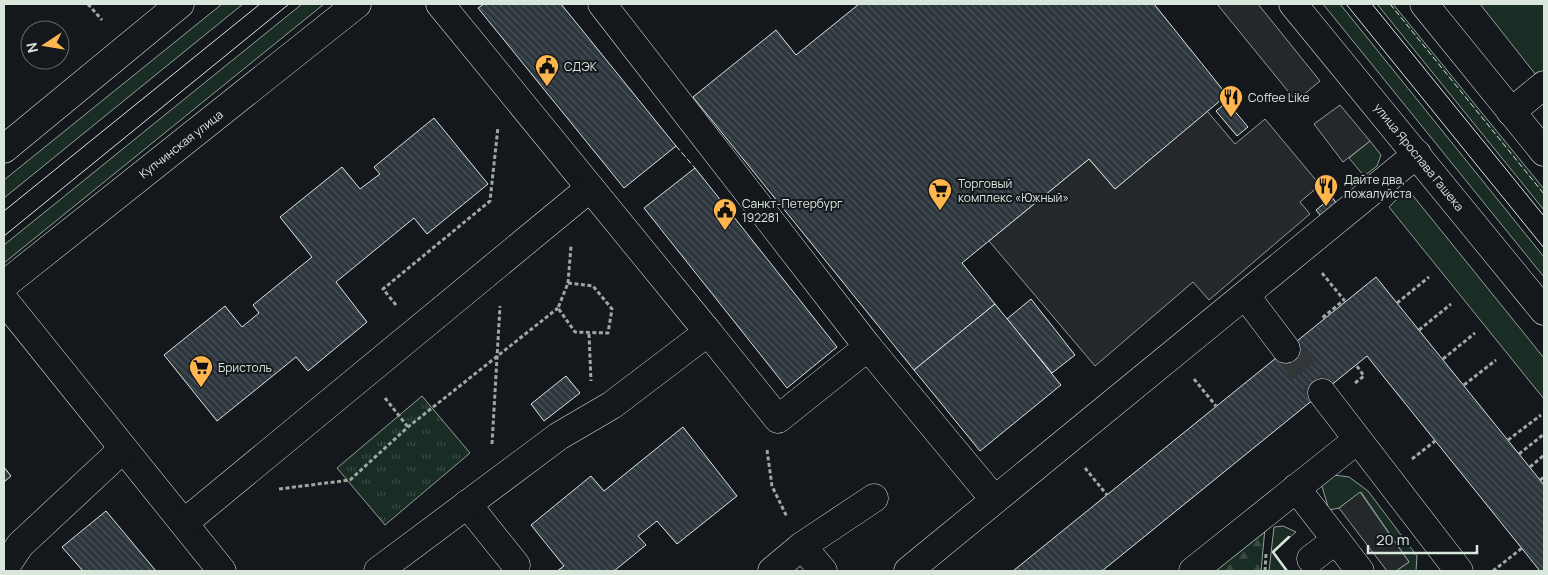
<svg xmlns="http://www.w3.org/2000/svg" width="1548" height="575" font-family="Manrope,sans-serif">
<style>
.grass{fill:#1a2d24;stroke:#939e99}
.forest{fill:url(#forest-firs);stroke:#939e99}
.park{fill:url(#park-tufts);stroke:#939e99}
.parking{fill:#24282b;stroke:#939e99}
.building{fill:url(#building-back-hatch);stroke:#d8e6dc}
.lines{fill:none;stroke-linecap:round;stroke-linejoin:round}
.minor-tunnel{stroke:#313739;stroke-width:28;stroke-dasharray:28 14;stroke-linecap:butt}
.minor-casing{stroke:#d8e6dc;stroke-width:29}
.path{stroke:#9da8a2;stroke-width:3;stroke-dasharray:4 2.5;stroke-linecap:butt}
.minor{stroke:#14181c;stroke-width:28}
.tram{stroke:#d8e6dc;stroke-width:1}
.fence{stroke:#d8e6dc;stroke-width:1;stroke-dasharray:6 2.5;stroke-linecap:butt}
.wall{stroke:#d8e6dc;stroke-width:2.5}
.labels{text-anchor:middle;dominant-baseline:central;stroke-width:4;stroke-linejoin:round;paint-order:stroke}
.poi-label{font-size:12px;fill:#d8e6dc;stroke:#14181c;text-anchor:start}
.street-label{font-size:12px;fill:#d8e6dc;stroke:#14181c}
</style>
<defs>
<pattern id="forest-firs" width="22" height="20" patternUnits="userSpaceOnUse" patternTransform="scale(1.25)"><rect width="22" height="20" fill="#1a2d24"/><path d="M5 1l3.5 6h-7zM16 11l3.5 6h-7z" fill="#3b4b43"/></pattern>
<pattern id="park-tufts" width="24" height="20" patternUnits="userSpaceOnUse" patternTransform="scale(1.25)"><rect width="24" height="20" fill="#1a2d24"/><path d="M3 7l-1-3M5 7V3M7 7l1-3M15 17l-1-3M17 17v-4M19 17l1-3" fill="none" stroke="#3b4b43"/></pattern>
<pattern id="building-back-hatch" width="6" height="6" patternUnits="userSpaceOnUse" patternTransform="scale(1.25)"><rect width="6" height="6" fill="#2c363c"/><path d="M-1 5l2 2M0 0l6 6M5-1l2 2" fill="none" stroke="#4a5358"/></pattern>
</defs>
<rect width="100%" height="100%" fill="#14181c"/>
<g class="grass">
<path d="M222 4H243L4 198V180Z"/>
<path d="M302 4H324L4 263V245Z"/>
<path d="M1323 4H1340L1544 257V277Z"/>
<path d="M1377 4H1393L1544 189V210Z"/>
<path d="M1480 4H1544V71L1536 75Z"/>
<path d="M1370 141 1381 155 1377 166 1364 176 1349 158Z"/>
<path d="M1410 192 1544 358V399L1389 207 1401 195Z"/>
<path d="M1334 475 1349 477 1368 491 1417 556 1416 571H1396L1409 562 1361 492 1339 508 1329 510 1321 483Z"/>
<path d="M1283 526 1296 532 1273 552 1287 571H1269L1274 527Z"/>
</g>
<path class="forest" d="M1265 528 1261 571H1211Z"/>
<path class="park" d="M422 396 470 453 385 525 337 468Z"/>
<g class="parking">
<path d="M1217 4H1258L1320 81 1296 101Z"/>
<path d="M1340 105 1370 141 1343 162 1314 124Z"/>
<path d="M1207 111 1235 144 1265 119 1320 185 1300 202 1310 214 1209 300 1193 282 1095 366 989 241 1089 159 1115 189Z"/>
<path d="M1360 492 1409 562 1396 571H1387L1339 508Z"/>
</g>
<g class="building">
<path d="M484 4H561L676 146 624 188 478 8Z"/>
<path d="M859 4H1154L1227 95 1115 189 1089 159 962 263 995 304 914 370 693 97 776 30 796 55Z"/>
<path d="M1227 102 1248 127 1237 136 1216 111Z"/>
<path d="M434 118 488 184 427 234 414 218 336 282 367 322 308 371 296 357 217 421 164 355 225 306 242 327 259 313 253 305 312 257 280 217 342 167 360 189 380 174 374 167Z"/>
<path d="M695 168 837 347 787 388 644 208Z"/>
<path d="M1332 197 1337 204 1321 216 1316 210Z"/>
<path d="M1376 277 1544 485V571H1540L1367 356 1102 571H1013Z"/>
<path d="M1031 299 1075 355 1052 373 1007 319Z"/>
<path d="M995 304 1061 385 980 451 914 370Z"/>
<path d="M566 376 580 393 544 421 531 404Z"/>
<path d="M683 427 737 496 677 544 657 521 638 536 646 545 614 571H557L564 566 531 525 591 476 604 491Z"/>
<path d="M4 467 11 476 4 482Z"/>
<path d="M106 511 156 571H83L62 547Z"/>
</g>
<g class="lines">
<path class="minor-tunnel" d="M1286 349 1322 393"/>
<g class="minor-casing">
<g id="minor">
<path d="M440 4 708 332"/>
<path d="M602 4 868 347 994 499"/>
<path d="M1293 4 1544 311"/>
<path d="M1424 4 1544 152"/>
<path d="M1511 112 1544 85"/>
<path d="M4 149 180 4"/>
<path d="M4 285 357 4"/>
<path d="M1246 296 1286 349"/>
<path d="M4 300 222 571"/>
<path d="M1322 393 1459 571"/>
<path d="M1296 488 1360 571"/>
<path d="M467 504 516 565"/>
<path d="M184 523 590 188"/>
<path d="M1311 559 1336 540"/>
<path d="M4 569 20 545 123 449"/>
<path d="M378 571 559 436 612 405 708 332 778 419 868 347"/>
<path d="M772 571 802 546"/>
<path d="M823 571 802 546 874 498"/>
<path d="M908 571 1417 154"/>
<path d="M1193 571 1357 440"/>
</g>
</g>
<g class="path">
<path d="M88 4 102 20"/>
<path d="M1322 273 1344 300 1322 318 1324 319"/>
<path d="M568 283 593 286 612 309 608 333 575 332 558 308Z"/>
<path d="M568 283 571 246"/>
<path d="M1397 303 1429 277"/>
<path d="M396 305 383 289 490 201 498 127"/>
<path d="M1419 330 1451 304"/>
<path d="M589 334 591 381"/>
<path d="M1443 359 1475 333"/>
<path d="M1194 379 1216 406"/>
<path d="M1355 383 1364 376 1356 365"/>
<path d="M1464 385 1496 360"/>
<path d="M385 398 408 427"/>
<path d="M1508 440 1541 415"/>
<path d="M492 444 500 306"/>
<path d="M767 450 772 486 787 517"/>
<path d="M1519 454 1544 434"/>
<path d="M1412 459 1435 441"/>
<path d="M1530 467 1544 455"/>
<path d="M1085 468 1107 495"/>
<path d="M1540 480 1544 477"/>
<path d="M279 489 350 480 408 427 558 308"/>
<path d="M1265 571 1266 554"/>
<path d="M1493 571 1522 548"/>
</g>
<use href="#minor" class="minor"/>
<g class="tram">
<path d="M1346 4 1544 248"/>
<path d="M1372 4 1544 216"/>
<path d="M4 211 260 4"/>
<path d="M4 236 289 4"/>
</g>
<g class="fence">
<path d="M1390 4 1544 194"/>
<path d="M676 146 695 168"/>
</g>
<path class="wall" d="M1287 571 1273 552 1289 537"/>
</g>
<defs>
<g id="civic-pin" transform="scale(1.25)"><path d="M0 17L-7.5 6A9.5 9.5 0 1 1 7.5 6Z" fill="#ffb74d" stroke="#14181c"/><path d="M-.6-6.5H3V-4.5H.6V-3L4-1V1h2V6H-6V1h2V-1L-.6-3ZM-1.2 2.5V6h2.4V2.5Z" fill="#111"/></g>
<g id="restaurant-pin" transform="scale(1.25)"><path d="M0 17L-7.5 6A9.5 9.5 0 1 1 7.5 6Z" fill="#ffb74d" stroke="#14181c"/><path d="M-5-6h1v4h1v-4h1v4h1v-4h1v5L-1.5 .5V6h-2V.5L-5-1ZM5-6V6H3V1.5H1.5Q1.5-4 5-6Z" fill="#111"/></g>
<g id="supermarket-pin" transform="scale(1.25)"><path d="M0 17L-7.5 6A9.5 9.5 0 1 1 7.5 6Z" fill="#ffb74d" stroke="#14181c"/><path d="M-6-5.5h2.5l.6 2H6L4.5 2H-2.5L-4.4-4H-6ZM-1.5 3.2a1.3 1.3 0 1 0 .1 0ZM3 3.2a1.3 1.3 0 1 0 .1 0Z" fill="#111"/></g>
</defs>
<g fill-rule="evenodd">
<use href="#civic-pin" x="547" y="66"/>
<use href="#restaurant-pin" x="1231" y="97"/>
<use href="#restaurant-pin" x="1326" y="186"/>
<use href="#supermarket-pin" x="940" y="190"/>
<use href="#civic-pin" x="725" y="210"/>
<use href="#supermarket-pin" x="201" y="367"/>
</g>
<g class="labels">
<g class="poi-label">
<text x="564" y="66">СДЭК</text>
<text x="1248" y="97">Coffee Like</text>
<text x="1344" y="179">Дайте два,<tspan x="1344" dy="14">пожалуйста</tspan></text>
<text x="958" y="183">Торговый<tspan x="958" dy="14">комплекс «Южный»</tspan></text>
<text x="742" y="203">Санкт-Петербург<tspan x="742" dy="14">192281</tspan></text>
<text x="218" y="367">Бристоль</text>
</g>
<g class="street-label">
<text transform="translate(181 144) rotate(-38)">Купчинская улица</text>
<text transform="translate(1419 157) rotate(51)">улица Ярослава Гашека</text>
</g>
</g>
<rect width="1548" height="575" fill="none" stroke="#d8e6dc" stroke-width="10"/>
<g transform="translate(45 45) rotate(258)"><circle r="24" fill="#14181c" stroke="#626a69"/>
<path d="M0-4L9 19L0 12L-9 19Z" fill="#ffb74d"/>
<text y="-8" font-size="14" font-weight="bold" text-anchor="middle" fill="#d8e6dc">N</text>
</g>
<path d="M1368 545v8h109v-8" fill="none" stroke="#d8e6dc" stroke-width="2.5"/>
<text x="1376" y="545" font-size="15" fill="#d8e6dc" stroke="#14181c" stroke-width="4" paint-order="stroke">20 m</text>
</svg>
